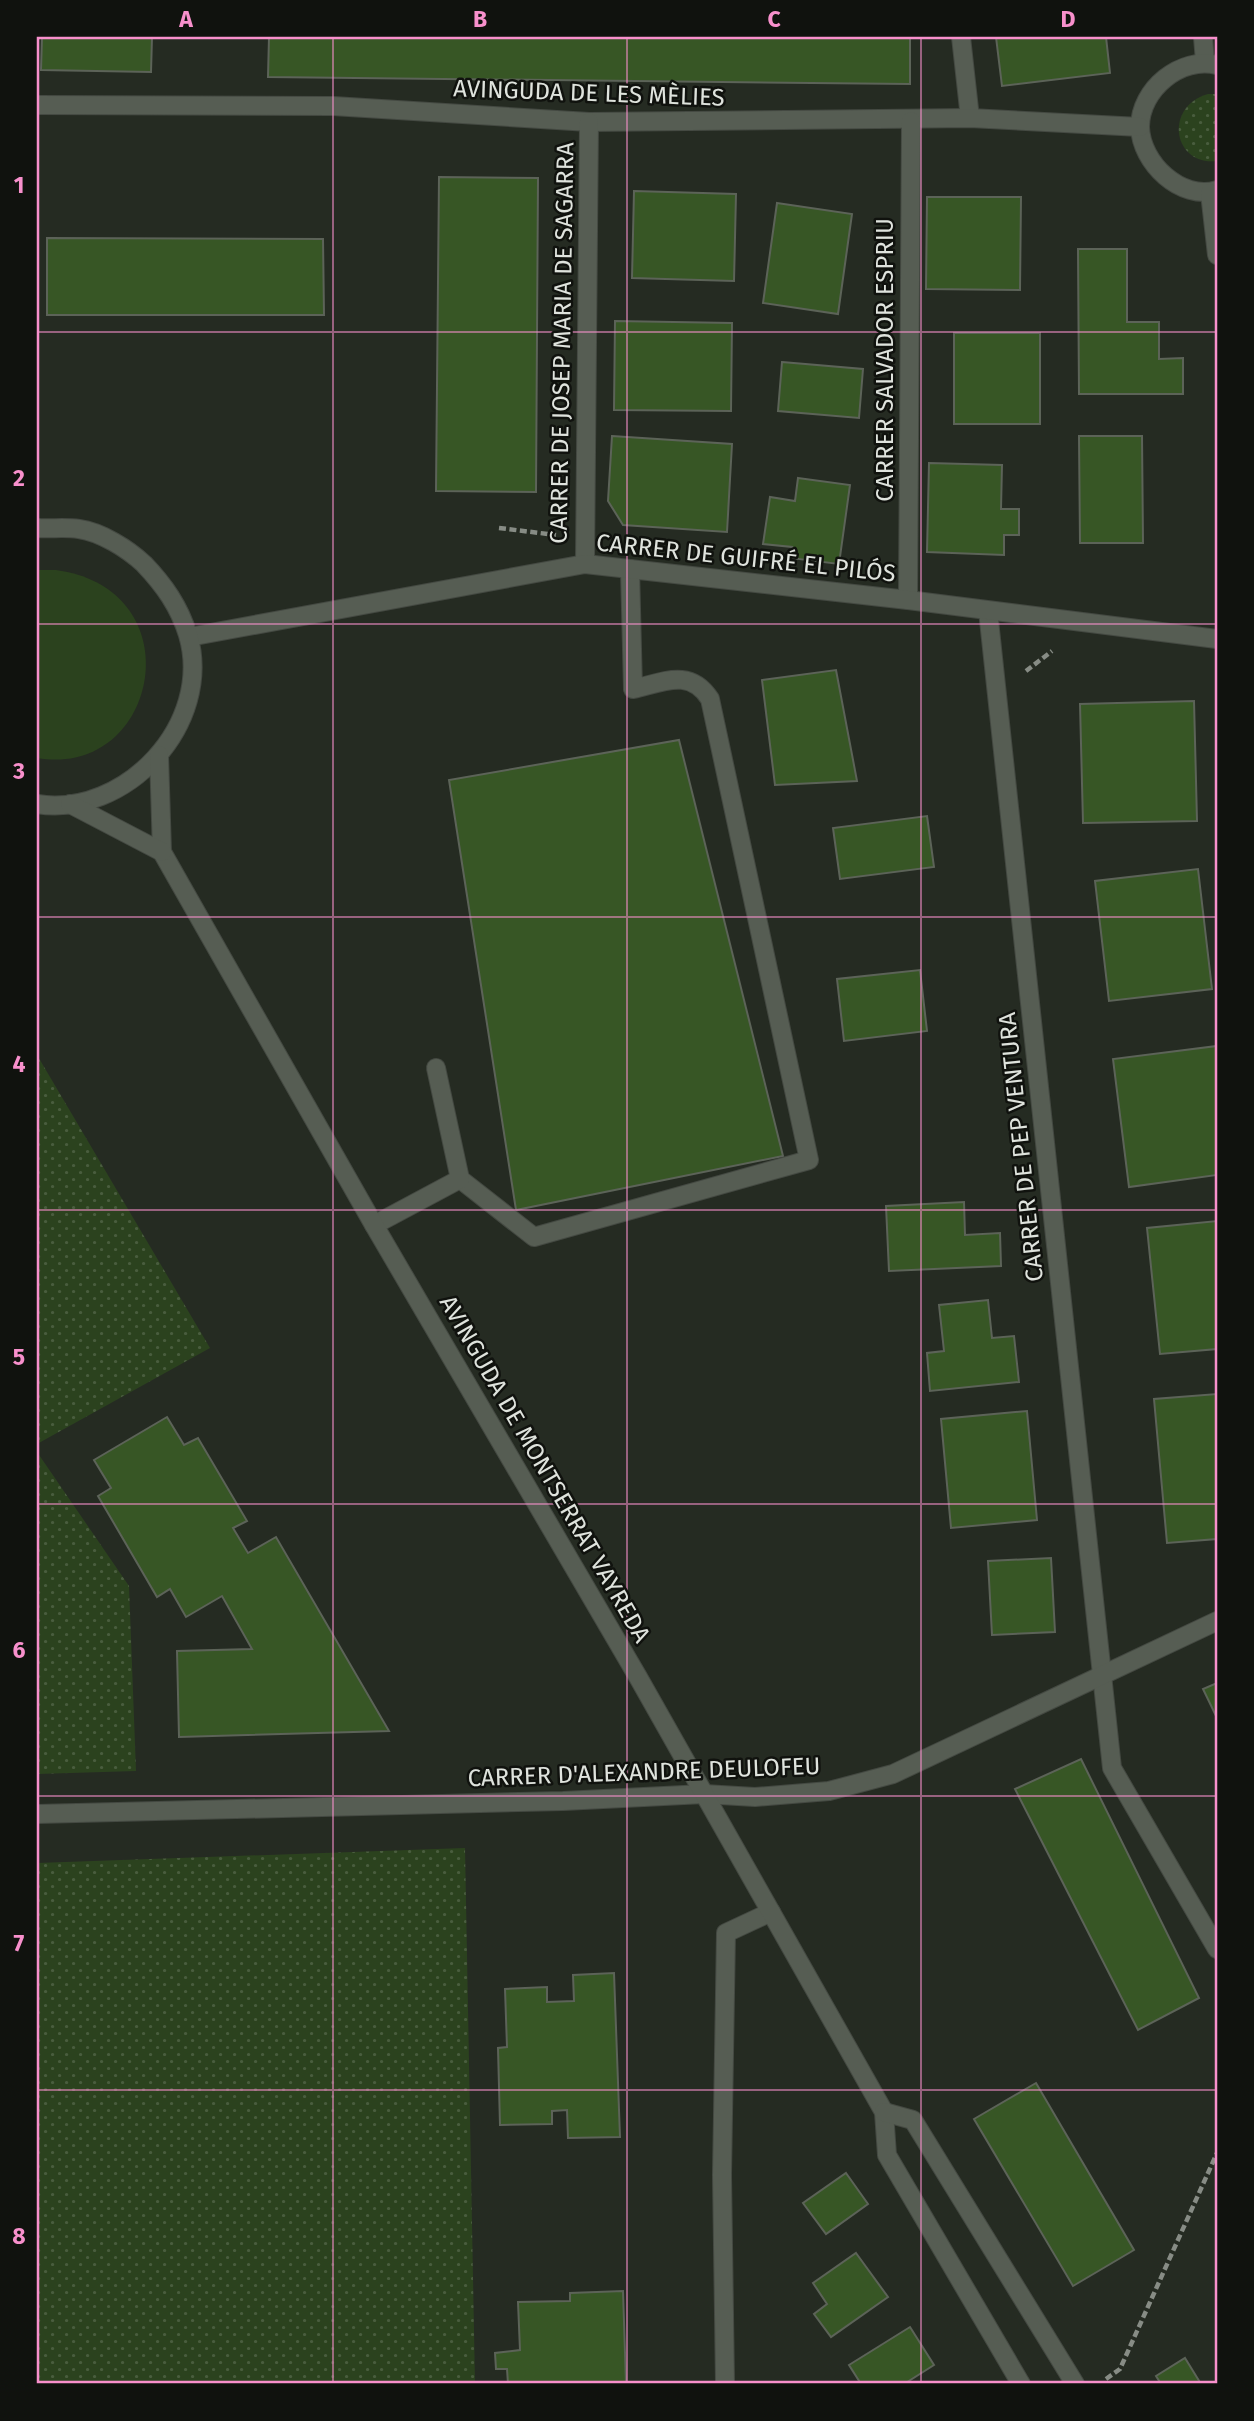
<svg xmlns="http://www.w3.org/2000/svg" width="1254" height="2421" font-family="'Fira Sans',sans-serif">
<style>
.grass{fill:url(#grass-dots)}
.garden{fill:#2b421e}
.building{fill:#375625;stroke:#5c6358;stroke-width:2}
.lines{fill:none;stroke-linecap:round;stroke-linejoin:round}
.service-casing{stroke:#444942;stroke-width:20}
.minor-casing{stroke:#444942;stroke-width:20}
.tertiary-casing{stroke:#444942;stroke-width:20}
.path{stroke:#878c85;stroke-width:4.5;stroke-dasharray:7 3.5;stroke-linecap:butt}
.service{stroke:#565d53;stroke-width:18}
.minor{stroke:#565d53;stroke-width:18}
.tertiary{stroke:#565d53;stroke-width:18}
.grid{fill:none;stroke:#f890cc;stroke-width:2;stroke-opacity:0.55}
.labels{text-anchor:middle;dominant-baseline:central;stroke-width:5;stroke-linejoin:round;paint-order:stroke}
.street-label{font-size:24px;fill:#dfe3dd;stroke:#10120e}
.neatline{fill:none;stroke:#f890cc;stroke-width:2.5}
.grid-label{font-size:23px;text-anchor:middle;font-weight:bold;fill:#f890cc}
</style>
<defs>
<pattern id="grass-dots" width="8" height="8" patternUnits="userSpaceOnUse" patternTransform="scale(1.75)"><rect width="8" height="8" fill="#2b421e"/><path d="M2 2h.1M6 6h.1" fill="none" stroke="#495d3e" stroke-width="1.8" stroke-linecap="round"/></pattern>
</defs>
<rect width="100%" height="100%" fill="#252b22"/>
<g class="grass">
<path d="M1208 94H1217V161C1173 166 1163 107 1208 94Z"/>
<path d="M37 1055 210 1348 37 1444Z"/>
<path d="M37 1452 129 1586 136 1771 37 1774Z"/>
<path d="M465 1848 475 2384H37V1863Z"/>
</g>
<path class="garden" d="M56 570C196 589 159 779 37 758V570Z"/>
<g class="building">
<path d="M42 37H152L151 72 41 70Z"/>
<path d="M269 37H910V84L268 77Z"/>
<path d="M996 37H1106L1110 73 1002 86Z"/>
<path d="M439 177 538 178 536 492 436 491Z"/>
<path d="M634 191 736 194 734 281 632 278Z"/>
<path d="M927 197H1021L1020 290 926 289Z"/>
<path d="M777 203 852 214 838 314 763 303Z"/>
<path d="M47 238 323 239 324 315H47Z"/>
<path d="M1078 249H1127V322H1159V359L1183 358V394H1079Z"/>
<path d="M615 321 732 323 731 411 614 410Z"/>
<rect x="954" y="333" width="86" height="91"/>
<path d="M782 362 863 369 859 418 778 411Z"/>
<path d="M612 436 732 444 727 532 623 525 608 501Z"/>
<path d="M1079 436H1142L1143 543H1080Z"/>
<path d="M929 463 1002 465 1001 509H1019V535H1004V555L927 552Z"/>
<path d="M798 478 850 485 839 564 790 558 792 547 763 544 770 497 795 501Z"/>
<path d="M836 670 857 781 775 785 762 680Z"/>
<path d="M1194 701 1197 821 1083 823 1080 704Z"/>
<path d="M679 740 783 1156 516 1210 449 780Z"/>
<path d="M927 816 934 867 840 879 833 828Z"/>
<path d="M1198 869 1212 989 1109 1001 1095 881Z"/>
<path d="M920 970 927 1031 844 1041 837 979Z"/>
<path d="M1217 1046V1175L1129 1187 1113 1059Z"/>
<path d="M964 1202 965 1235 1000 1233 1001 1266 889 1271 886 1206Z"/>
<path d="M1217 1221V1349L1160 1354 1147 1228Z"/>
<path d="M988 1300 992 1338 1014 1336 1019 1382 930 1391 927 1353 944 1351 939 1305Z"/>
<path d="M1217 1394V1539L1167 1543 1154 1399Z"/>
<path d="M1027 1411 1037 1520 951 1528 941 1419Z"/>
<path d="M167 1417 184 1445 198 1438 247 1521 233 1528 248 1553 276 1537 389 1731 179 1737 177 1651 252 1649 222 1596 186 1617 170 1589 157 1597 98 1496 111 1488 94 1460Z"/>
<path d="M1051 1558 1055 1632 992 1635 988 1561Z"/>
<path d="M1217 1683V1718L1203 1689Z"/>
<path d="M1081 1759 1199 1998 1138 2030 1015 1789Z"/>
<path d="M614 1973 620 2137 568 2138 567 2110 552 2111V2124L500 2125 498 2048 507 2047 505 1989 547 1987V2002L574 2001 573 1975Z"/>
<path d="M1036 2083 1134 2250 1073 2286 974 2119Z"/>
<path d="M846 2173 868 2204 826 2234 803 2203Z"/>
<path d="M856 2253 888 2297 831 2337 814 2314 827 2304 813 2283Z"/>
<path d="M623 2291 626 2384H508L507 2369H496L495 2353 520 2350 518 2302 570 2301V2293Z"/>
<path d="M910 2327 934 2365 904 2384H861L849 2365Z"/>
<path d="M1185 2358 1201 2384H1161L1156 2376Z"/>
</g>
<g class="lines">
<g class="service-casing">
<g id="service">
<path d="M460 1179 534 1237 809 1160 710 699C690 668 664 682 633 689L630 569"/>
<path d="M374 1225 460 1179 436 1068"/>
</g>
</g>
<g class="minor-casing">
<g id="minor">
<path d="M961 37 970 118"/>
<path d="M1203 37 1205 62"/>
<path d="M1217 65C1181 56 1140 89 1140 127 1141 163 1181 201 1217 190"/>
<path d="M37 105 333 106 589 122 970 118 1140 127"/>
<path d="M1210 193 1217 255"/>
<path d="M585 564 589 122"/>
<path d="M908 600 911 121"/>
<path d="M988 611 1112 1768 1217 1949"/>
<path d="M189 637 585 564 908 600 1217 639"/>
<path d="M37 1814 563 1801 704 1794 755 1797 829 1791 893 1774 1217 1621"/>
<path d="M725 2384 722 2175 726 1933 771 1912"/>
</g>
</g>
<g class="tertiary-casing">
<g id="tertiary">
<path d="M37 528C51 529 65 527 79 529 101 532 128 549 144 564 164 585 179 606 188 635 214 724 125 818 37 804"/>
<path d="M159 755 162 852 374 1225 638 1677 884 2112 887 2155 1021 2384"/>
<path d="M70 804 162 852"/>
<path d="M884 2112 913 2120 1075 2384"/>
</g>
</g>
<g class="path">
<path d="M499 528 556 535"/>
<path d="M1026 671 1052 651"/>
<path d="M1106 2379 1120 2369 1217 2153"/>
</g>
<use href="#service" class="service"/>
<use href="#minor" class="minor"/>
<use href="#tertiary" class="tertiary"/>
</g>
<path class="grid" d="M333 37V2384M627 37V2384M921 37V2384M37 332H1217M37 624H1217M37 917H1217M37 1210H1217M37 1504H1217M37 1796H1217M37 2090H1217"/>
<g class="labels">
<g class="street-label">
<text transform="translate(589 93) rotate(2)">AVINGUDA DE LES MÈLIES</text>
<text transform="translate(562 343) rotate(-89)">CARRER DE JOSEP MARIA DE SAGARRA</text>
<text transform="translate(885 360) rotate(-90)">CARRER SALVADOR ESPRIU</text>
<text transform="translate(746 558) rotate(6)">CARRER DE GUIFRÉ EL PILÓS</text>
<text transform="translate(1021 1147) rotate(-96)">CARRER DE PEP VENTURA</text>
<text transform="translate(545 1469) rotate(60)">AVINGUDA DE MONTSERRAT VAYREDA</text>
<text transform="translate(644 1772) rotate(-2)">CARRER D'ALEXANDRE DEULOFEU</text>
</g>
</g>
<rect width="1254" height="2421" fill="none" stroke="#10120e" stroke-width="77"/>
<rect x="38" y="38" width="1178" height="2344" class="neatline"/>
<g class="grid-label">
<text x="186" y="27">A</text>
<text x="480" y="27">B</text>
<text x="774" y="27">C</text>
<text x="1068" y="27">D</text>
<text x="19" y="193">1</text>
<text x="19" y="486">2</text>
<text x="19" y="779">3</text>
<text x="19" y="1072">4</text>
<text x="19" y="1365">5</text>
<text x="19" y="1658">6</text>
<text x="19" y="1951">7</text>
<text x="19" y="2244">8</text>
</g>
</svg>
